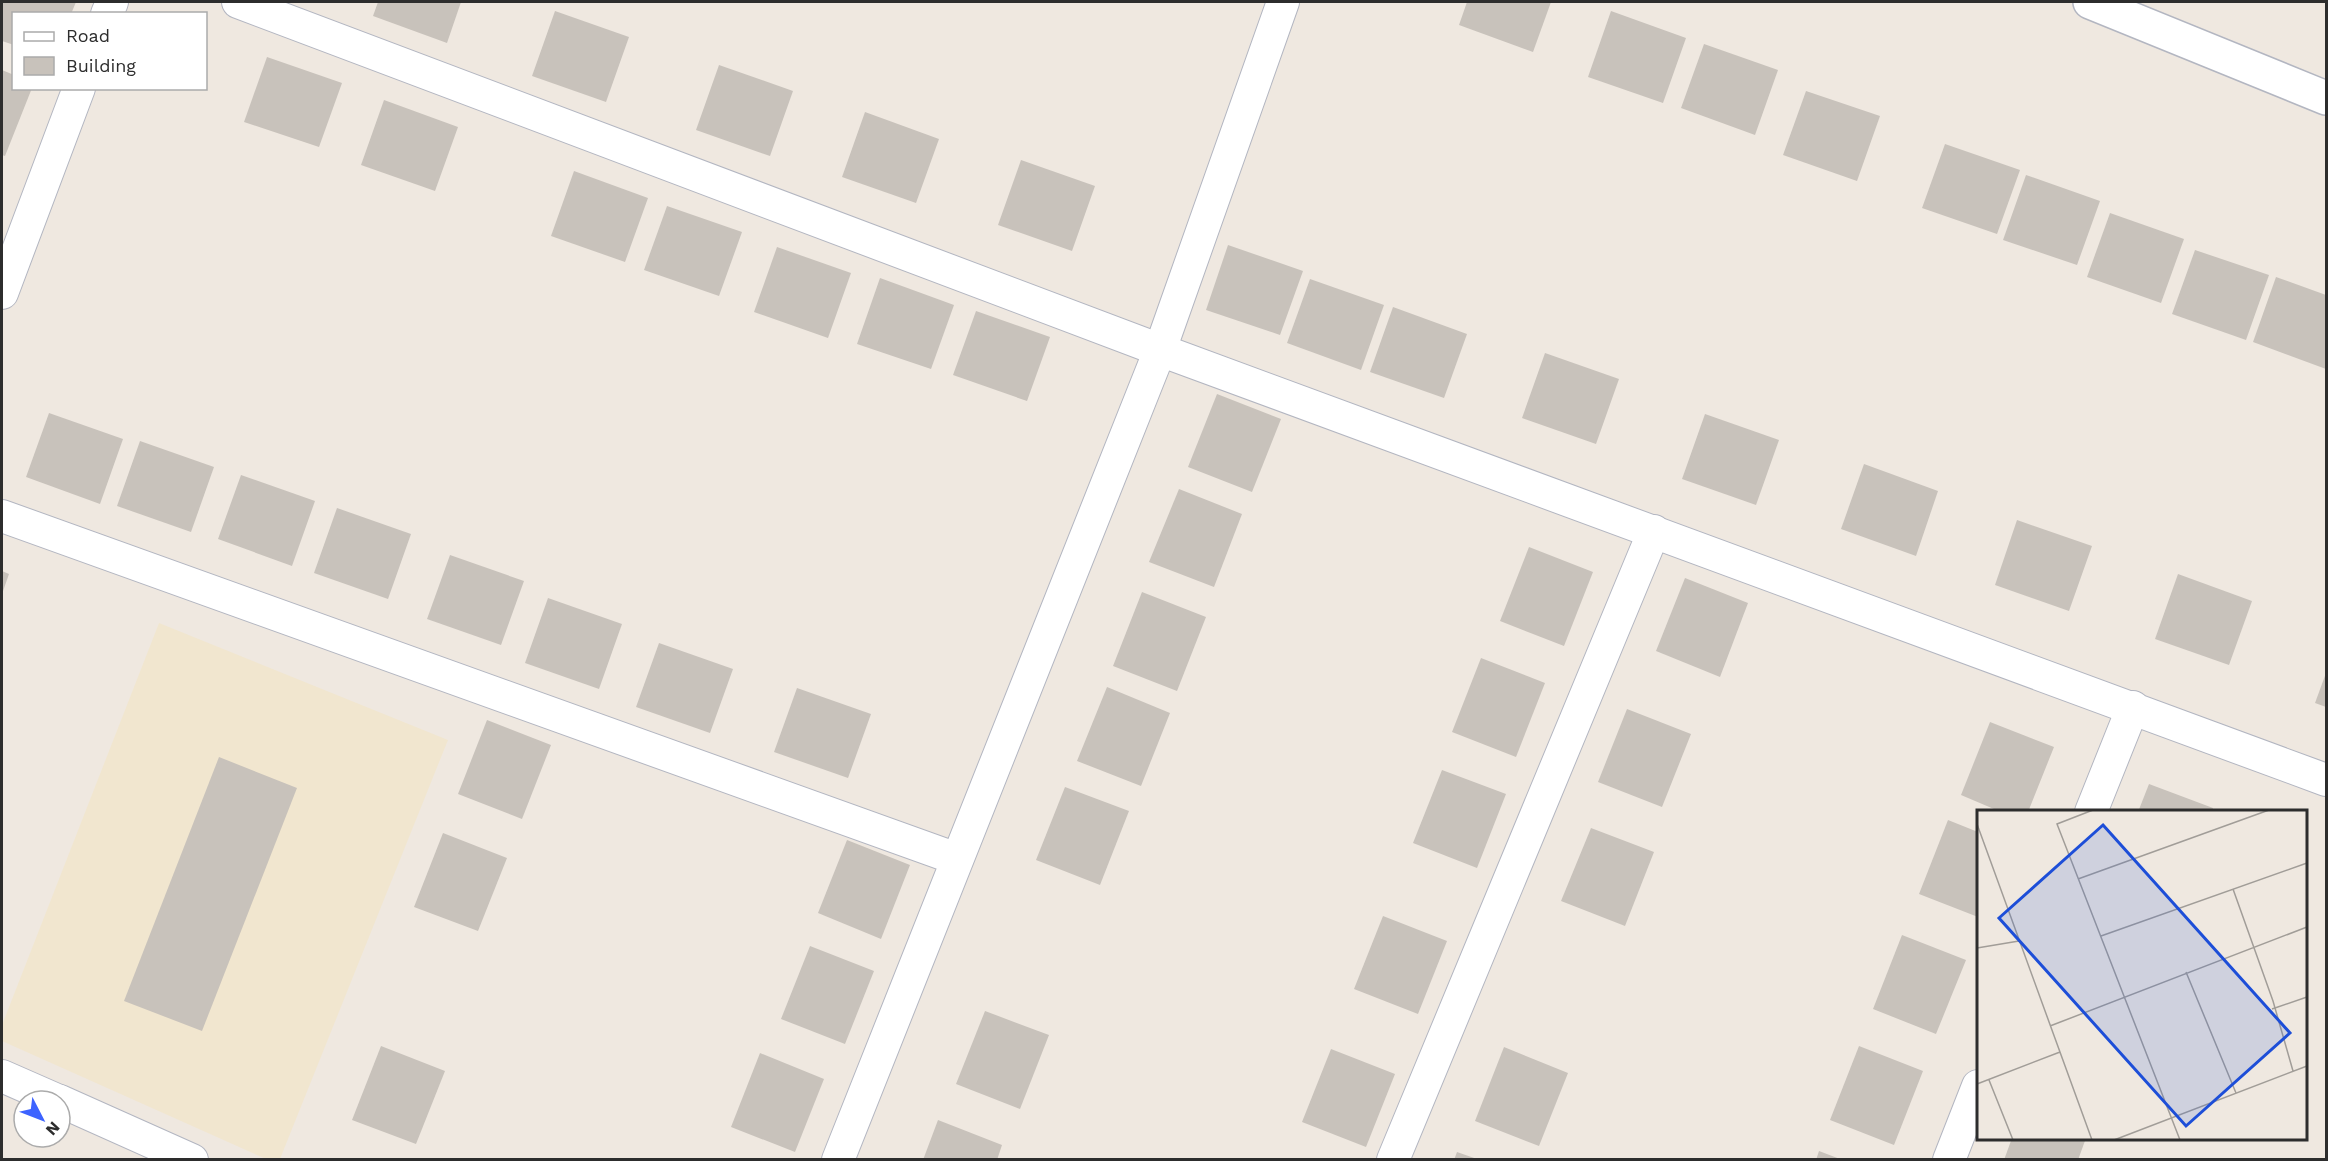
<svg xmlns="http://www.w3.org/2000/svg" width="2328" height="1161" font-family="'Work Sans',sans-serif">
<style>
.education{fill:#f1e6cf}
.building{fill:#c8c2bb}
.lines{fill:none;stroke-linecap:round;stroke-linejoin:round}
.minor-casing{stroke:#b3b6c1;stroke-width:34}
.tertiary-casing{stroke:#b3b6c1;stroke-width:36}
.minor{stroke:#fff;stroke-width:32}
.tertiary{stroke:#fff;stroke-width:33}
.inset-road{fill:none;stroke:#a19d98;stroke-width:1.5}
.view{fill:#1d4ed8;fill-opacity:0.15;stroke:#1d4ed8;stroke-width:3}
.inset-edge{fill:none;stroke:#2d2d2d;stroke-width:3}
</style>
<rect width="100%" height="100%" fill="#efe8e0"/>
<path class="education" d="M159 623 448 740 280 1159H266L2 1041V1025Z"/>
<g class="building">
<path d="M2 2H76L71 14H14V45L2 41Z"/>
<path d="M378 2H461L447 43 373 16Z"/>
<path d="M1467 2H1551L1533 52 1459 25Z"/>
<path d="M555 11 629 37 606 102 532 76Z"/>
<path d="M1611 11 1686 38 1663 103 1588 77Z"/>
<path d="M1704 44 1778 70 1755 135 1681 108Z"/>
<path d="M267 57 342 83 319 147 244 122Z"/>
<path d="M719 65 793 91 770 156 696 130Z"/>
<path d="M2 70 14 75V88H32L5 156 2 155Z"/>
<path d="M1806 91 1880 116 1857 181 1783 155Z"/>
<path d="M384 100 458 127 435 191 361 165Z"/>
<path d="M865 112 939 139 916 203 842 177Z"/>
<path d="M1945 144 2020 170 1997 234 1922 208Z"/>
<path d="M1021 160 1095 186 1072 251 998 225Z"/>
<path d="M574 171 648 198 625 262 551 236Z"/>
<path d="M2026 175 2100 201 2077 265 2003 240Z"/>
<path d="M667 206 742 232 719 296 644 270Z"/>
<path d="M2110 213 2184 239 2161 303 2087 277Z"/>
<path d="M1228 245 1303 271 1280 335 1206 310Z"/>
<path d="M777 247 851 273 828 338 754 312Z"/>
<path d="M2195 250 2269 275 2246 340 2172 314Z"/>
<path d="M2276 277 2326 295V369L2253 342Z"/>
<path d="M880 278 954 305 931 369 857 344Z"/>
<path d="M1310 279 1384 305 1361 370 1287 343Z"/>
<path d="M1393 307 1467 334 1444 398 1370 372Z"/>
<path d="M976 311 1050 337 1027 401 953 375Z"/>
<path d="M1545 353 1619 379 1596 444 1522 418Z"/>
<path d="M1217 394 1281 419 1252 492 1188 467Z"/>
<path d="M49 413 123 439 100 504 26 477Z"/>
<path d="M1705 414 1779 440 1756 505 1682 479Z"/>
<path d="M140 441 214 467 191 532 117 506Z"/>
<path d="M1864 464 1938 491 1916 556 1841 529Z"/>
<path d="M241 475 315 501 292 566 218 539Z"/>
<path d="M1179 489 1242 514 1214 587 1149 562Z"/>
<path d="M337 508 411 534 388 599 314 573Z"/>
<path d="M2017 520 2092 546 2069 611 1995 585Z"/>
<path d="M1529 547 1593 572 1564 646 1500 621Z"/>
<path d="M450 555 524 581 501 645 427 619Z"/>
<path d="M2 571 9 574 2 594Z"/>
<path d="M2178 574 2252 601 2229 665 2155 639Z"/>
<path d="M1685 578 1748 603 1720 677 1656 651Z"/>
<path d="M1142 592 1206 617 1177 691 1113 666Z"/>
<path d="M548 598 622 624 599 689 525 663Z"/>
<path d="M659 643 733 669 710 733 636 707Z"/>
<path d="M1481 658 1545 683 1516 757 1452 732Z"/>
<path d="M2326 673V707L2315 703Z"/>
<path d="M1107 687 1170 713 1141 786 1077 761Z"/>
<path d="M797 688 871 714 848 778 774 752Z"/>
<path d="M1627 709 1691 734 1662 807 1598 782Z"/>
<path d="M487 720 551 745 522 819 458 794Z"/>
<path d="M1990 722 2054 747 2028 812H2001L1961 795Z"/>
<path d="M219 757 297 788 202 1031 124 1001Z"/>
<path d="M1442 770 1506 794 1477 868 1413 843Z"/>
<path d="M2149 784 2213 808 2212 812H2138Z"/>
<path d="M1065 787 1129 811 1100 885 1036 860Z"/>
<path d="M1948 820 1978 832V917L1919 894Z"/>
<path d="M1591 828 1654 852 1625 926 1561 901Z"/>
<path d="M443 833 507 858 478 931 414 907Z"/>
<path d="M847 840 910 865 881 939 818 913Z"/>
<path d="M1383 916 1447 941 1418 1014 1354 989Z"/>
<path d="M1902 935 1966 960 1936 1034 1873 1009Z"/>
<path d="M810 946 874 971 845 1044 781 1019Z"/>
<path d="M985 1011 1049 1035 1020 1109 956 1084Z"/>
<path d="M381 1046 445 1071 416 1144 352 1120Z"/>
<path d="M1859 1046 1923 1071 1894 1145 1830 1120Z"/>
<path d="M1504 1047 1568 1073 1539 1146 1475 1121Z"/>
<path d="M1331 1049 1395 1074 1366 1147 1302 1122Z"/>
<path d="M760 1053 824 1079 795 1152 731 1127Z"/>
<path d="M938 1120 1002 1145 997 1160H923Z"/>
<path d="M2012 1138H2086L2078 1160H2004Z"/>
<path d="M1819 1151 1840 1159V1160H1816Z"/>
<path d="M1457 1152 1477 1159V1160H1454Z"/>
</g>
<g class="lines">
<g class="minor-casing">
<g id="minor">
<path d="M238 2 1160 350 2326 780"/>
<path d="M107 14 112 2"/>
<path d="M2 293 79 88"/>
<path d="M2 516 957 859"/>
<path d="M2091 812 2133 707"/>
<path d="M2 1076 59 1101"/>
<path d="M60 1101 192 1160"/>
<path d="M838 1160 1160 350 1283 2"/>
<path d="M1393 1160 1654 531"/>
<path d="M1949 1160 1978 1086"/>
</g>
</g>
<g class="tertiary-casing">
<path id="tertiary" d="M2090 2 2326 98"/>
</g>
<use href="#minor" class="minor"/>
<use href="#tertiary" class="tertiary"/>
</g>
<g transform="translate(1977 810)">
<rect width="330" height="330" fill="#efe8e0"/>
<path class="inset-road" d="M116 0 80 14 203 330M0 14 115 330M101 69 292 0M256 79 296 191 316 261M124 126 330 53M0 138 42 131M209 162 259 283M295 199 330 187M73 216 330 117M12 270 36 330M0 274 83 242M137 330 330 256"/>
<path class="view" d="M126 15 313 223 209 316 22 108Z"/>
<rect width="330" height="330" class="inset-edge"/>
</g>
<rect width="2328" height="1161" fill="none" stroke="#2d2d2d" stroke-width="6"/>
<rect x="12" y="12" width="195" height="78" fill="#ffffff" stroke="#ababab" stroke-width="1.5"/>
<rect x="24" y="32" width="30" height="9" fill="#ffffff" stroke="#ababab" stroke-width="1.5"/>
<text x="66" y="42" font-size="18" fill="#2d2d2d">Road</text>
<rect x="24" y="57" width="30" height="18" fill="#c8c2bb" stroke="#ababab" stroke-width="1.5"/>
<text x="66" y="72" font-size="18" fill="#2d2d2d">Building</text>
<g transform="translate(42 1119) rotate(132)"><circle r="28" fill="#ffffff" stroke="#ababab" stroke-width="1.5"/>
<path d="M0-4.5L10 22L0 15L-10 22Z" fill="#3d63ff"/>
<text y="-9" font-size="16" font-weight="bold" text-anchor="middle" fill="#2d2d2d">N</text>
</g>
</svg>
